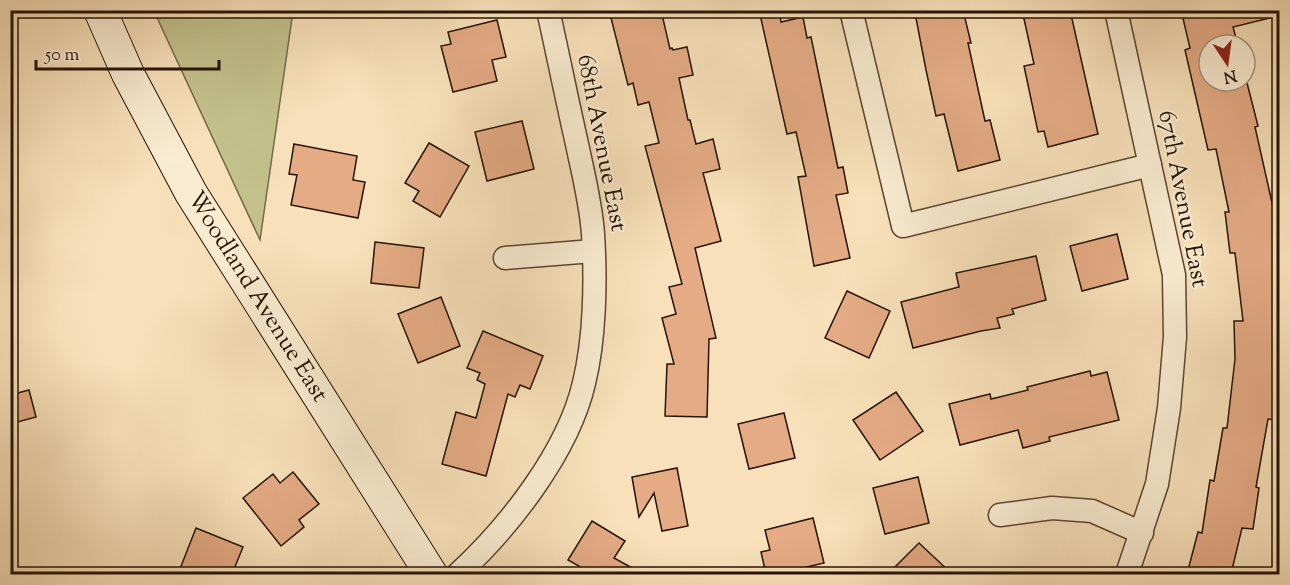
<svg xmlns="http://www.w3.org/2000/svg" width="1290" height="585" font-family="'Sorts Mill Goudy',serif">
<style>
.green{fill:#c3c18c;stroke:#746a48;stroke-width:1.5}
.building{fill:#e4ab85;stroke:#261305;stroke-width:1.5}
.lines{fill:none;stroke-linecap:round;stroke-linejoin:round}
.street-casing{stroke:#5a4632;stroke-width:25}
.secondary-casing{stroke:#261305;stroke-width:34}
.street{stroke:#faecd2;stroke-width:22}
.secondary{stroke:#faecd2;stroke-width:32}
.labels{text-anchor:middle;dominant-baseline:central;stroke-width:4.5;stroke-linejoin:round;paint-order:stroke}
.street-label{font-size:24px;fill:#261305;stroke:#faecd2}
</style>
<rect width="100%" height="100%" fill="#f8e1ba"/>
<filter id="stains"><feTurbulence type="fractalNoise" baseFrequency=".00333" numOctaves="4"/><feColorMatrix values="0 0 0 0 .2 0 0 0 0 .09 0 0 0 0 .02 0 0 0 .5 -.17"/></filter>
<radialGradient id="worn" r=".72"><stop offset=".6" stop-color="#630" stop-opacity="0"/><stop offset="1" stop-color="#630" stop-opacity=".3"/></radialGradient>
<path class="green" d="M154 11H293L260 240Z"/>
<g class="building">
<path d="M609 10H661L670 49 672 48 673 50 687 47 693 75 679 78 688 120H690L696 144 713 139 720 169 703 173 721 241 695 248 716 338 709 339 707 417 665 416 667 364H674L662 318 676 314 669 287 682 284 645 146 659 143 649 102 638 105 633 83 628 85Z"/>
<path d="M759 10H779L781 22 803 17 807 38 811 37 838 168 843 167 848 193 836 195 850 258 814 266 798 177 806 176 796 132 787 134Z"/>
<path d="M927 10H963L971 43H968L985 121 990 120 1000 160 958 171 944 114 936 116 926 70 915 13Z"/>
<path d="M1022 10H1070L1098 134 1048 147 1044 131 1038 132 1024 66 1034 64Z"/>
<path d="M1181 10H1269L1270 18 1233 27 1238 45H1209V81H1245V75L1258 126 1255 127 1273 207 1280 266V398L1277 420 1268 419 1256 487 1259 488 1253 529 1242 528 1231 574H1187L1198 532 1202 533 1210 480 1214 481 1223 428H1227L1235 359 1234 321H1243L1235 253H1230L1225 212H1229L1216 149 1208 150 1185 50 1190 48Z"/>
<path d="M497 20 506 57 492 60 497 81 453 92 441 46 451 44 448 32Z"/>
<path d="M522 121 534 169 487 181 475 132Z"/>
<path d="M429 143 469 166 440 217 413 201 419 191 405 183Z"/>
<path d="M294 144 357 156 353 180 365 182 358 218 291 205 297 175 289 174Z"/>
<path d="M1117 234 1128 279 1082 291 1070 246Z"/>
<path d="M375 242 424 248 419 288 371 283Z"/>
<path d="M1036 256 1046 300 1012 309 1014 314 997 318 1000 328 981 331 913 348 901 302 959 287 956 273Z"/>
<path d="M847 291 890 311 869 358 825 338Z"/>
<path d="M441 297 460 346 418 363 398 314Z"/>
<path d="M483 331 543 356 530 389 520 385 515 397 508 394 486 476 442 464 456 412 476 418 485 384 477 380 480 373 467 368Z"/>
<path d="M1090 371 1091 376 1107 372 1119 420 1049 437 1050 441 1023 448 1018 430 960 445 949 404 990 394 991 399 1028 390 1027 387Z"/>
<path d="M29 390 36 417 10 424V395Z"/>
<path d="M896 392 923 431 880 460 853 420Z"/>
<path d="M784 413 795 458 749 469 738 424Z"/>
<path d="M677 468 688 526 662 531 654 493 639 517 632 477Z"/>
<path d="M293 472 319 504 299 520 304 527 281 546 243 498 273 474 280 483Z"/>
<path d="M918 477 929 523 885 534 873 488Z"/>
<path d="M813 518 824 563 777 574H766L761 552 770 550 765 530Z"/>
<path d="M592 521 625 541 614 558 643 574H593L568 560Z"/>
<path d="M196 528 243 547 232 574H178Z"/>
<path d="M919 543 952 574H888Z"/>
</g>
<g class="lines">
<g class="street-casing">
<g id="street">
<path d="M851 10 903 226 1150 165"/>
<path d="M1116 10 1174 275 1175 337 1169 408 1157 484 1127 574"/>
<path d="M505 258 593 251"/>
<path d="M1000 515 1052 508 1092 511 1142 533"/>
<path d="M458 574C509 527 568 452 584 383 595 338 596 280 593 234 591 204 583 173 577 144 567 100 558 55 548 10"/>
</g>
</g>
<g class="secondary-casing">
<path id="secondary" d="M100 10 128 74 191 193 431 574"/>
</g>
<use href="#street" class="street"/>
<use href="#secondary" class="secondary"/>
</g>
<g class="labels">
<g class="street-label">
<text transform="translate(601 143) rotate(79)">68th Avenue East</text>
<text transform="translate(1182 199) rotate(79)">67th Avenue East</text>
<text transform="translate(257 297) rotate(58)">Woodland Avenue East</text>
</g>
</g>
<rect width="1290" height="585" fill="none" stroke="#f8e1ba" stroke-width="36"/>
<rect x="12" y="12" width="1266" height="561" fill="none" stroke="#261305" stroke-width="3"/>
<rect x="18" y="18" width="1254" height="549" fill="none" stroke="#261305" stroke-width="1.5"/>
<g transform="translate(1227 63) rotate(167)"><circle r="28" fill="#faecd2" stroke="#a59580" stroke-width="1.5"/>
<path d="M0-4.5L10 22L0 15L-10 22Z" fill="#8f2418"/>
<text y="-9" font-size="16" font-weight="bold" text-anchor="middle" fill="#261305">N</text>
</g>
<path d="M36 60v9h183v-9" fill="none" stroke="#261305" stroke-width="3"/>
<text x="45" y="60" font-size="18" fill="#261305" stroke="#faecd2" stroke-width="4.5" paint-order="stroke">50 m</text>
<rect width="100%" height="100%" filter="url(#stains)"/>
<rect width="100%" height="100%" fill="url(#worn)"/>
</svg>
